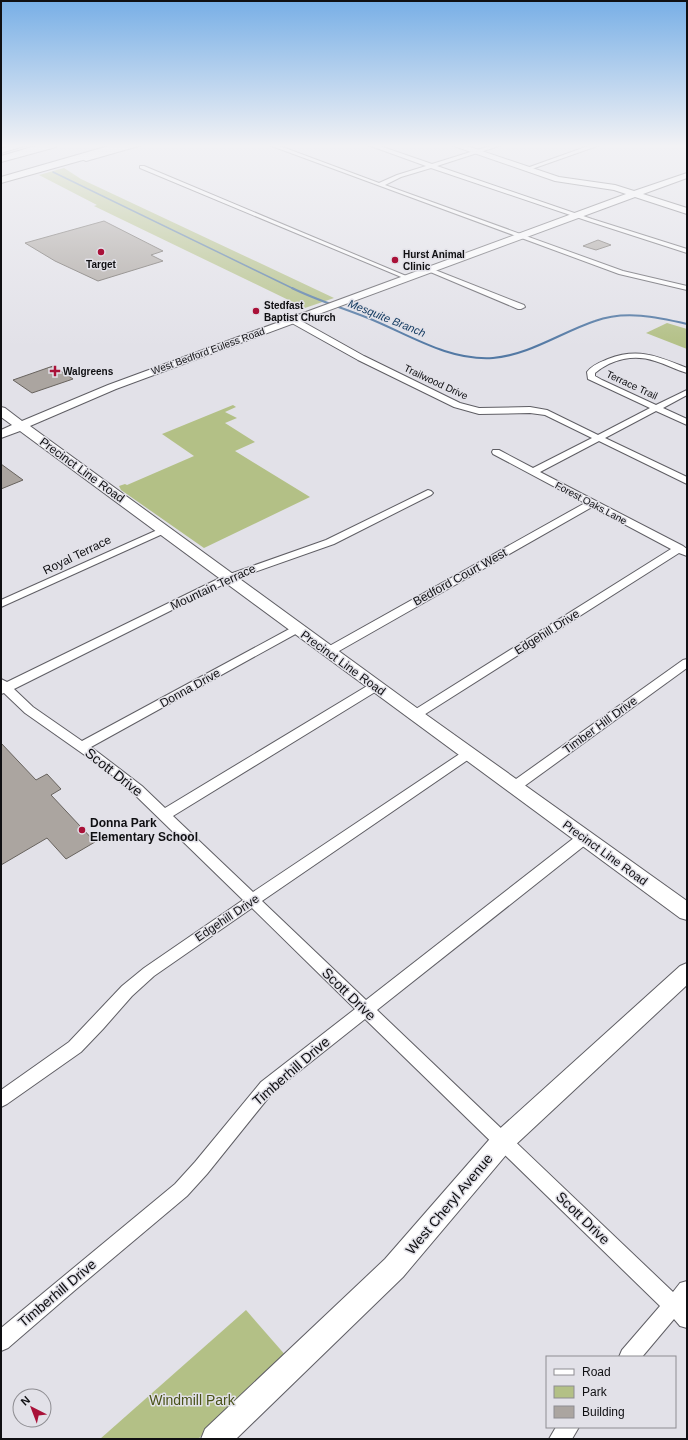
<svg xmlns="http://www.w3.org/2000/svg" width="688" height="1440" font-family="Arial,sans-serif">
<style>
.green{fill:#b3c086}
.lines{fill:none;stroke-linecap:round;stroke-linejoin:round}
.stream-far1{stroke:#5379a4;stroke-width:1.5}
.stream{stroke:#5379a4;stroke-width:2}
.building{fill:#aba5a0;stroke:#68635e}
.street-casing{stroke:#5f5e64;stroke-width:2}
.secondary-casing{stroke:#5f5e64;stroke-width:2}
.highway-casing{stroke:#5f5e64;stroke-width:2}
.street{fill:#fff;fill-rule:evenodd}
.secondary{fill:#fff;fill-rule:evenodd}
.highway{fill:#fff;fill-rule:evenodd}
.poi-dot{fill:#a91138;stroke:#e2e1e8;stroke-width:1.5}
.labels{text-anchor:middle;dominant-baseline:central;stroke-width:3;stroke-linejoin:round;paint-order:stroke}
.far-poi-label{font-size:10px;font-weight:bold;fill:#0f0f12;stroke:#e2e1e8;text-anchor:start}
.far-street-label{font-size:10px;fill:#0f0f12;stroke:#e2e1e8}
.far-water-label{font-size:11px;font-style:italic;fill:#10385f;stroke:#e2e1e8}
.street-label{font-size:12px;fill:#0f0f12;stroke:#e2e1e8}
.poi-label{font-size:12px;font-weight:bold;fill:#0f0f12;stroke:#e2e1e8;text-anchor:start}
.near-street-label{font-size:14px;fill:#0f0f12;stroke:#e2e1e8}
.near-park-label{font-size:14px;fill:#495218;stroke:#e2e1e8}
</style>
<rect width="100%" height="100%" fill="#e2e1e8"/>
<g class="green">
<path d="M64 168 81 179 334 298 305 308 94 206 97 205 39 175Z"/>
<path d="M667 323 687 329V349L646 333Z"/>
<path d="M233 405 236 407 225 412 237 418 225 423 255 442 235 451 310 497 204 548 121 490 119 486 125 484 127 485 194 456 162 434Z"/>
<path d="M246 1310 287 1357 198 1439H100Z"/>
</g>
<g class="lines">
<path class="stream-far1" d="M53 172 294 289"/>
<path class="stream" d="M292 288C316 300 343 308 368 318 408 334 448 361 493 358 529 355 562 332 595 321 625 310 657 317 687 324"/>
</g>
<g class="building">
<path d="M104 221 163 251 151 255 163 261 98 281 55 261 25 243Z"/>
<path d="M598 240 611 245 596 250 583 246Z"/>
<path d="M53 366 73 379 32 393 13 380Z"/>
<path d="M1 464 23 480 1 489Z"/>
<path d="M1 743 36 780 47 774 61 789 51 795 95 842 66 859 47 838 1 865Z"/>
</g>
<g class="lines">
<g class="street-casing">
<g id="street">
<path d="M269 145H277L379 183 397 175 426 166 368 145H377L432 164 493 145H502L437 166 592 219 687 249V253L588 221 431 168 401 177 385 185 623 271 687 286V290L619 274Z"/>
<path d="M591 145H600L529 170 524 169Z"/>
<path d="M140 166H144L411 278 406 279 140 168Z"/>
<path d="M430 268 524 305 525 307 521 309H518L428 271 427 270Z"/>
<path d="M290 318H296L364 356 460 403 479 408 530 407 547 410 598 435 650 408 588 379 587 372C592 365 601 362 608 359 639 347 659 357 687 368V373C676 370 666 364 655 361 634 354 612 359 595 373V376L602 380 656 405 687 390V395L663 408 687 419V425L656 411 605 438 687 477V484L599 441 540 472 683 546 687 549V556L679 553 419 718H411L409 715 411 712 671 549 592 507 332 655H324L322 652 324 649 585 503 493 454 492 452 493 450H499L533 468 592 438 545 415 530 413 479 414 454 407 358 360 290 322Z"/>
<path d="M428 490 431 491 433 493 431 495 334 544 232 580 14 689 33 707 82 741 293 627H301L302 629 301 631 91 747 142 786 165 808 372 683H380L382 686 380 689 173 816 253 892 464 751 468 750 472 751 474 754 472 757 262 901 366 1000 579 834 584 833 589 834 591 838 589 842 377 1010 673 1292 680 1283 687 1281V1328L680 1326 674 1319 642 1357H619L622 1350 660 1306 365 1019 273 1092 207 1174 187 1196 74 1291 8 1348 1 1351V1328L175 1184 195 1162 261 1082 355 1009 252 908 154 976 132 996 103 1029 81 1052 7 1104 1 1107V1090L69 1042 122 986 144 968 243 900 132 792 106 770 25 713 4 693 1 694V679L7 682 224 576 326 540Z"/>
<path d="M164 527 169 530 167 532 1 607V600Z"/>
<path d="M687 659V668L519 790 514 792 509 790 508 787 509 784 683 660Z"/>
<path d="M556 1427H579L572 1439H549Z"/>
</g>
</g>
<g class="secondary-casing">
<g id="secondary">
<path d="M13 145H27L1 153V149Z"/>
<path d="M128 145H142L86 161 82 159 83 157Z"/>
<path d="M451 145H464L559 177 615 185 634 191 687 173V178L643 194 687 208V214L635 197 116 389 30 426 421 711 687 901V920L680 918 20 431 1 438V430L12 425 1 417V407L5 408 22 421 108 385 626 194 614 190 555 181Z"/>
<path d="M687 963V985L511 1149 403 1277 236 1439H201L205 1429 385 1259 495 1133 680 966Z"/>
</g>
</g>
<g class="highway-casing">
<g id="highway">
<path d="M39 145H57L56 147 1 162V156Z"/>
<path d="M112 145H130L129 147 1 183V177Z"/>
</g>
</g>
<use href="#street" class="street"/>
<use href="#secondary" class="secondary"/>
<use href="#highway" class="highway"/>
</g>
<linearGradient id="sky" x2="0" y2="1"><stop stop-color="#78afe6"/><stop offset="0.42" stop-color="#f2f2f5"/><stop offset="1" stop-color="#f2f2f5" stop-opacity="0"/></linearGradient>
<rect width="688" height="347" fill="url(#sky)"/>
<g class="poi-dot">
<circle cx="101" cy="252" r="4"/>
<circle cx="395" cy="260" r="4"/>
<circle cx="256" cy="311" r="4"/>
<path d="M53 365h4v4h4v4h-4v4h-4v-4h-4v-4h4z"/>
<circle cx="82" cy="830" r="4"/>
</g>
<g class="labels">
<g class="far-poi-label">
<text x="403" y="254">Hurst Animal<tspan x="403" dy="12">Clinic</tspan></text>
<text x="101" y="264" text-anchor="middle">Target</text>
<text x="264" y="305">Stedfast<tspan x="264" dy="12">Baptist Church</tspan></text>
<text x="63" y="371">Walgreens</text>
</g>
<g class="far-street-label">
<text transform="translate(208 351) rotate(-20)">West Bedford Euless Road</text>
<text transform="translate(436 382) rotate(25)">Trailwood Drive</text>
<text transform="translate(632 385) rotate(25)">Terrace Trail</text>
<text transform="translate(591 503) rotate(28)">Forest Oaks Lane</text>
</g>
<g class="far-water-label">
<text transform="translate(387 318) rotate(22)">Mesquite Branch</text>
</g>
<g class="street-label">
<text transform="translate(82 470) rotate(36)">Precinct Line Road</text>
<text transform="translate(77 555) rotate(-26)">Royal Terrace</text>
<text transform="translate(460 577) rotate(-29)">Bedford Court West</text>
<text transform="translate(213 587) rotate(-25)">Mountain Terrace</text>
<text transform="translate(547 632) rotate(-32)">Edgehill Drive</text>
<text transform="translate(343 663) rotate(36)">Precinct Line Road</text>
<text transform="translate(190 688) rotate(-29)">Donna Drive</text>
<text transform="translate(600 725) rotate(-36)">Timber Hill Drive</text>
<text transform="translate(605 853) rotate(36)">Precinct Line Road</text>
<text transform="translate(227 918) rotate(-34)">Edgehill Drive</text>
</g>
<g class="poi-label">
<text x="90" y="823">Donna Park<tspan x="90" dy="14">Elementary School</tspan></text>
</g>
<g class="near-street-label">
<text transform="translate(114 772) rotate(38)">Scott Drive</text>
<text transform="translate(349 994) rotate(44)">Scott Drive</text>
<text transform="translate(291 1071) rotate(-41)">Timberhill Drive</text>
<text transform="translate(449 1204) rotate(-50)">West Cheryl Avenue</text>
<text transform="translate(583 1218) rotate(44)">Scott Drive</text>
<text transform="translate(57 1293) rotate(-40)">Timberhill Drive</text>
</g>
<g class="near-park-label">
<text x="192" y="1400">Windmill Park</text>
</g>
</g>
<rect width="688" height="1440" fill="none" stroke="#0f0f12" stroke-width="4"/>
<rect x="546" y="1356" width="130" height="72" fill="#e2e1e8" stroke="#8e8d92"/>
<rect x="554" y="1369" width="20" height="6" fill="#ffffff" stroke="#8e8d92"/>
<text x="582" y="1376" font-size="12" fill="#0f0f12">Road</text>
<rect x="554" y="1386" width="20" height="12" fill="#b3c086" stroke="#8e8d92"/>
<text x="582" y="1396" font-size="12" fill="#0f0f12">Park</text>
<rect x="554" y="1406" width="20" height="12" fill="#aba5a0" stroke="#8e8d92"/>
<text x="582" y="1416" font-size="12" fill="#0f0f12">Building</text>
<g transform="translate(32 1408) rotate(318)"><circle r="19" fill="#e2e1e8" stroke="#8e8d92"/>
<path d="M0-3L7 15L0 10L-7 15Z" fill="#a91138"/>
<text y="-6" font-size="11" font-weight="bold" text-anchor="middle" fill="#0f0f12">N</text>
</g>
</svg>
